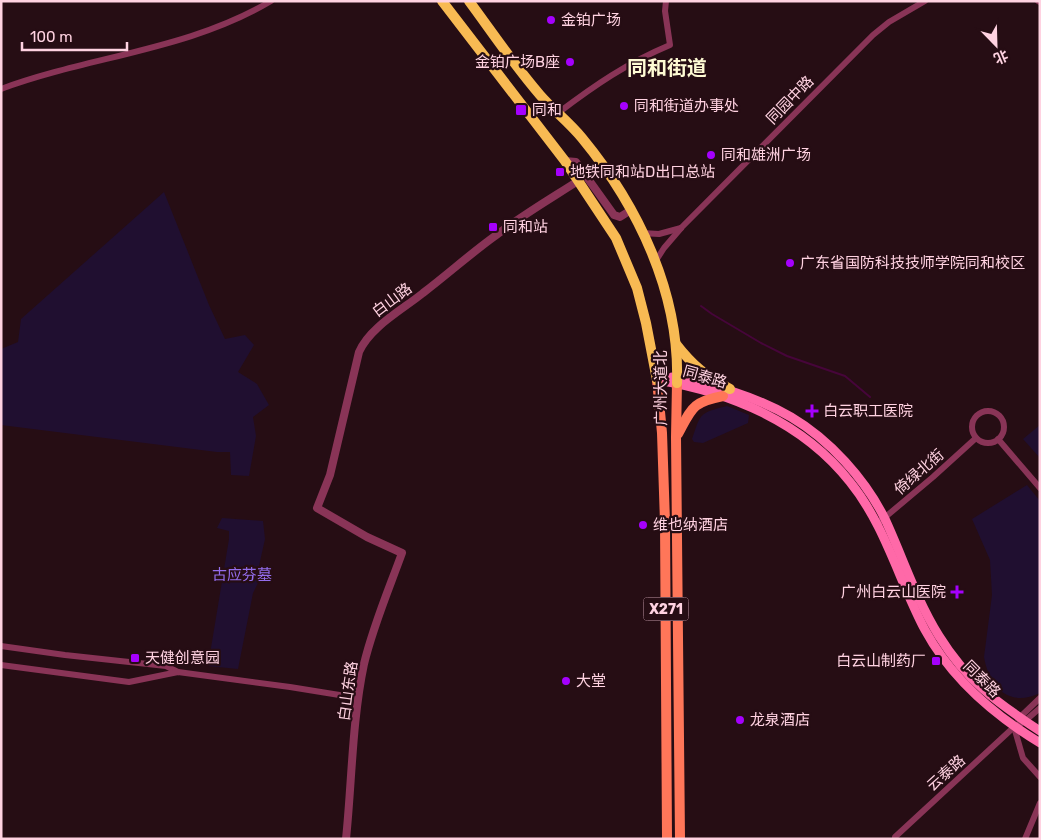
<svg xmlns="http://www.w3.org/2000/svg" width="1041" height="840" font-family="Rubik,'Noto Sans SC',sans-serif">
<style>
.green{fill:#200f30}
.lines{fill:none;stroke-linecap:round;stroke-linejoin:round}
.stream{stroke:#46053a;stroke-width:2}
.minor{stroke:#893457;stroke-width:6}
.tertiary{stroke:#893457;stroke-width:8}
.secondary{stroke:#ff69a8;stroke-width:9}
.primary{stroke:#ff7659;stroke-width:10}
.trunk{stroke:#f8ba53;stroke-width:10}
.poi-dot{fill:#a500fd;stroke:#260d14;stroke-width:2}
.labels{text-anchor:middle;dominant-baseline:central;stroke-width:4.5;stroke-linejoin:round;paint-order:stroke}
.shield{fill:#260d14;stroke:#be97a4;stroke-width:1}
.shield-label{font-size:14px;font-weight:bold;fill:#ffd2e1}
.poi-label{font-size:15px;fill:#ffd2e1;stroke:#260d14;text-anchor:start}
.street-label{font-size:15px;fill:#ffd2e1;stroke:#260d14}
.park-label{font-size:15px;fill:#946dec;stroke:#260d14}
.district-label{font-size:20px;font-weight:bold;fill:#fffbd4;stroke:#260d14}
</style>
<rect width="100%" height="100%" fill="#260d14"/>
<g class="green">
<path d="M164 192 209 305 225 339 245 335 254 345 238 372 257 384 269 405 253 417 256 436 249 476 231 475 230 452H217L1 425V349L18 342 21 319Z"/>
<path d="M727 406 749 415 748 423 703 443 694 442 692 439C701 413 699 413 727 406Z"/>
<path d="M1040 425V458L1023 439Z"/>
<path d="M1027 485 1040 501V693C1009 708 989 687 984 657L992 595 990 560 972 519Z"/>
<path d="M222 518 263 521 265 539 259 566 260 579 253 593 238 669 208 666 229 539V531L217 528Z"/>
</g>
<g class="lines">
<path class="stream" d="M701 306 712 314 761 343 787 356 845 376 870 397"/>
<g class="minor">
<path d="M1038 1 1040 2"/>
<path d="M1 89C90 56 189 50 271 1"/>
<path d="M558 113C595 85 627 63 670 45L665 11 666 1"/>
<path d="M642 233 659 234 681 228"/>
<path d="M655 262 664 248 682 227 873 35 889 22 925 1"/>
<circle cx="988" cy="427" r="16"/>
<path d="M998 439 1040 488"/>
<path d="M877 524 933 477 976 438"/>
<path d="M1 646 65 655 166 666 178 672"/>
<path d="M1 665 129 682 178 672 290 687 358 698"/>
<path d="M1018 719 1040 698"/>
<path d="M1014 727 1023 758 1040 777"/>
<path d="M895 839V837L1014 727 1025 721 1040 708"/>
<path d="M1025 839 1040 803"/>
</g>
<g class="tertiary">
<path d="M565 161 576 162 614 215 620 217 631 210"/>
<path d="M346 839C352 781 352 721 364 664 373 626 389 589 402 553L367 537 317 508 330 475 359 352C370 327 402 310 423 293 448 274 470 254 495 236 521 216 550 199 578 181"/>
</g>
<g class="secondary">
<path d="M672 377H677C717 386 755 396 791 417 830 440 865 479 885 519 903 558 916 599 939 636 967 681 996 702 1040 731"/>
<path d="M657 380C730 392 803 422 850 482 885 525 899 581 925 630 951 678 994 715 1040 743"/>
</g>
<g class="primary">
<path d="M657 380 662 433 665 522 667 839"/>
<path d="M677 383 676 437 680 839"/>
<path d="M678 434C692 408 692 402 723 396"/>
</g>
<g class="trunk">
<path d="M442 1 565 161 616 238 637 288 646 323 657 380"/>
<path d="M469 1C492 32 514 65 540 95 553 110 569 122 582 138 638 206 680 293 677 383"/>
<path d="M676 344C693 366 706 376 730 389"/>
</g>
</g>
<g class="poi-dot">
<circle cx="551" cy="20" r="5"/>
<circle cx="570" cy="62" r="5"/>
<circle cx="624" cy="106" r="5"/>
<rect x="515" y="104" width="12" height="12" rx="2.5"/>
<circle cx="711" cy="155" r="5"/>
<rect x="555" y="167" width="10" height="10" rx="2.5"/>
<rect x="488" y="222" width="10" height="10" rx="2.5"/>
<circle cx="790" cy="263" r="5"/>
<path d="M809.5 403.5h5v5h5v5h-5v5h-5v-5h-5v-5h5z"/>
<circle cx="643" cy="525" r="5"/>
<path d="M954.5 584.5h5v5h5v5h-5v5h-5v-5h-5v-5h5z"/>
<rect x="130" y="653" width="10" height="10" rx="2.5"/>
<rect x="931" y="656" width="10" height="10" rx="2.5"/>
<circle cx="566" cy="681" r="5"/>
<circle cx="740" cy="720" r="5"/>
</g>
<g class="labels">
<rect class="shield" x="643.5" y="597.5" width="45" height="23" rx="4"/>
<g class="shield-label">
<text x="666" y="609">X271</text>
</g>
<g class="poi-label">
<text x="561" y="20">金铂广场</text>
<text x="560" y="62" text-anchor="end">金铂广场B座</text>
<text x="634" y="106">同和街道办事处</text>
<text x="532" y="110">同和</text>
<text x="721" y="155">同和雄洲广场</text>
<text x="570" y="172">地铁同和站D出口总站</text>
<text x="503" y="227">同和站</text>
<text x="800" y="263">广东省国防科技技师学院同和校区</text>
<text x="823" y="411">白云职工医院</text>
<text x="653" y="525">维也纳酒店</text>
<text x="946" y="592" text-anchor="end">广州白云山医院</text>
<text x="145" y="658">天健创意园</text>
<text x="926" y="661" text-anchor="end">白云山制药厂</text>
<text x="576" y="681">大堂</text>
<text x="750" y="720">龙泉酒店</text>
</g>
<g class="street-label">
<text transform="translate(790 100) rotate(-46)">同园中路</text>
<text transform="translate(392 300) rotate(-37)">白山路</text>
<text transform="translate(705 377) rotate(16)">同泰路</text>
<text transform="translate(661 388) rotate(-90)">广州大道北</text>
<text transform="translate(919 472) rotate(-41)">倚绿北街</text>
<text transform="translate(982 679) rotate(45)">同泰路</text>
<text transform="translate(348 691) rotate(-82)">白山东路</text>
<text transform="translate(946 773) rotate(-42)">云泰路</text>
</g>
<g class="park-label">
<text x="242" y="575">古应芬墓</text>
</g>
<g class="district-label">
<text x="667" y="68">同和街道</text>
</g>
</g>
<rect width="1041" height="840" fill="none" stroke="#ffd2e1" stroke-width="5"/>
<g transform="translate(996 45) rotate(157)" stroke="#260d14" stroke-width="4" paint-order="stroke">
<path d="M0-4L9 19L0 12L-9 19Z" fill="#ffd2e1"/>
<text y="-8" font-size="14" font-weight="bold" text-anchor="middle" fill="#ffd2e1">北</text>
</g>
<path d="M22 42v8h105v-8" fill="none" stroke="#ffd2e1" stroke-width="2.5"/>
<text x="30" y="42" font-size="15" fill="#ffd2e1" stroke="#260d14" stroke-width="4" paint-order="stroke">100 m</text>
</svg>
